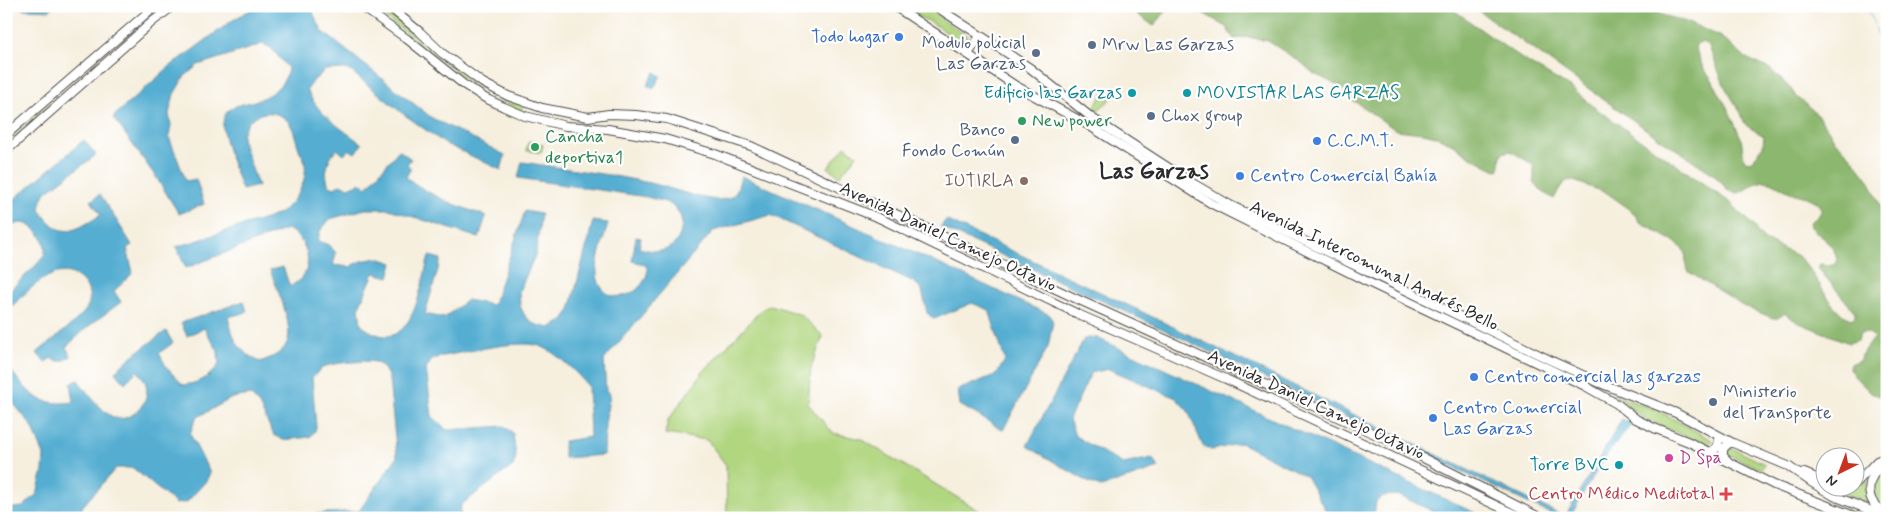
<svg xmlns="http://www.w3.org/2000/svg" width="1893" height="524" font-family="Mynerve,sans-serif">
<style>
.green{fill:#b1d680;stroke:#6e8056}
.forest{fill:#8cb76e;stroke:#5c714c;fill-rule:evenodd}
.water{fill:#55aed2;stroke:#406c7e}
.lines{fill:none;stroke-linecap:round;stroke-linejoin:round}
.stream{stroke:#55aed2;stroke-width:1}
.secondary-casing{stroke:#494846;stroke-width:10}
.secondary{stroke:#fff;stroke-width:8}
.shop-dot{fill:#3f7fe0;stroke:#fff;stroke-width:2}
.service-dot{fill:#5c6f8a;stroke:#fff;stroke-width:2}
.culture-dot{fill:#0f9aa8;stroke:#fff;stroke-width:2}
.leisure-dot{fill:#2e9e5b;stroke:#fff;stroke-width:2}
.education-dot{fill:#8d6e63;stroke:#fff;stroke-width:2}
.hotel-dot{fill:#d1479c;stroke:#fff;stroke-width:2}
.health-dot{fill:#e0444e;stroke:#fff;stroke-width:2}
.labels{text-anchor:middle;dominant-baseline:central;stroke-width:4.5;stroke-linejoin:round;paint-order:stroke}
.shop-label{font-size:18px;fill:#366cbe;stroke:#fff;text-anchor:start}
.service-label{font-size:18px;fill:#4e5e75;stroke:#fff;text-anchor:start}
.culture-label{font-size:18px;fill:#0d838f;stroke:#fff;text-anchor:end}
.leisure-label{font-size:18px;fill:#27864d;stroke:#fff;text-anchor:start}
.education-label{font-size:18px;fill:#785e54;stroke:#fff;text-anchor:end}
.street-label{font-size:18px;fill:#2b2b2b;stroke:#fff}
.hotel-label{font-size:18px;fill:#b23c85;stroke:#fff;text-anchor:start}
.health-label{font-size:18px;fill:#be3a42;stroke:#fff;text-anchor:end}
.district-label{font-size:22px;font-weight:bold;fill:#2b2b2b;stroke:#fff}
</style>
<rect width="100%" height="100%" fill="#fff"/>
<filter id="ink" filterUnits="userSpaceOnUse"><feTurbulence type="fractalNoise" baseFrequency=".02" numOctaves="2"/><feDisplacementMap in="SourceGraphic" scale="10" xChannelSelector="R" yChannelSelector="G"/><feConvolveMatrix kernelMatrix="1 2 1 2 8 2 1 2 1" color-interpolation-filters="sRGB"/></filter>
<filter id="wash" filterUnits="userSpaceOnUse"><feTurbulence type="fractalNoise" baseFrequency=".0096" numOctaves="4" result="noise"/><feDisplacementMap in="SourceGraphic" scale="20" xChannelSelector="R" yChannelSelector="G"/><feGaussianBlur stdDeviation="1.12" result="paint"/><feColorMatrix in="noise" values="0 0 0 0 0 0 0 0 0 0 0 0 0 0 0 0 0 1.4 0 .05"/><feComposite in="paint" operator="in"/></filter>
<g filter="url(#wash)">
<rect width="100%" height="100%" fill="#f6efde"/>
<g class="green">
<path d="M371 6H380L474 80 523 105 521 111 462 77Z"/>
<path d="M905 6H927L943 20 970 38V42L965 45 931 22 919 17Z"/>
<path d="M1104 93 1111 99 1098 110 1094 107Z"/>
<path d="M53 101 54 103 6 145V141Z"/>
<path d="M529 141 543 145 541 153 526 150Z"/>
<path d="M845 146 857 155 840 176 828 168Z"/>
<path d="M771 305 801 315 823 336 811 367 808 404 833 433 861 439 991 518H727L726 465 707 440 665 434 668 420 703 372 761 310Z"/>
<path d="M1610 394 1655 409 1712 440 1709 446 1647 420Z"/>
<path d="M1732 448 1765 464 1761 469 1727 454V449Z"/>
<path d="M1887 467V510C1870 501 1869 476 1887 467Z"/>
<path d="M1867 478 1866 492 1869 504 1838 491 1855 487Z"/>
</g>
<g class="forest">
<path d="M1132 6H1170L1154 26 1138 15Z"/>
<path d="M1191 6H1448L1522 59 1571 88 1598 110 1731 203 1754 226 1758 234 1765 240 1799 257 1811 272 1833 305 1843 315 1852 319 1855 317V312L1818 268 1820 264 1834 265 1837 261C1835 242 1822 239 1811 227L1810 222C1813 220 1817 218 1819 215 1829 199 1798 196 1790 192 1782 189 1775 182 1766 181 1755 181 1747 190 1738 193L1729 191 1712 173 1647 130 1472 6H1642L1665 16 1690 23 1721 37 1744 57 1770 69 1791 89 1796 97 1814 111 1828 129 1835 141 1849 154 1869 180 1887 221V399L1871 393 1854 376 1849 368 1851 364 1860 360 1863 352 1874 337 1866 332H1861L1858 340 1849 343 1797 322 1785 313 1778 318H1773L1743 306 1689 272 1685 263 1686 253 1675 242 1640 222 1631 210 1607 193 1571 180C1562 181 1558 191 1554 199L1540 190 1534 182V168L1532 164 1511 151 1502 153C1499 158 1502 164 1498 170L1494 169 1471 157 1451 143 1432 135 1423 133 1396 130 1351 99 1341 87 1313 73 1302 63 1268 41 1248 37 1234 39 1225 26ZM1702 42 1706 44 1709 47 1725 87 1741 113 1744 122 1747 126 1764 136 1763 146 1752 161 1748 162 1744 160 1741 138 1729 111 1711 78 1703 68 1695 47 1697 43Z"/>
</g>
<g class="water">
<path d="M13 6H54L50 10 26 9Z"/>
<path d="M287 6H314L313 13 322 31 432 118 505 155 501 170 444 143 402 113 352 72 345 69 325 70 313 81 307 90C318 115 341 128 362 144L355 153 349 149 344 155 337 149C326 160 324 173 329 186L335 188 340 184C348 188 353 188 360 182L367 187 399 150 411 159 407 164 411 168 406 177C429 196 458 206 486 216L479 238 389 209H365L330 219 320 231 318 241 329 245 336 253 333 265 350 267 361 261 378 258 393 263 389 277 374 273 359 307 361 325C411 364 420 289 429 256L441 259 425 314 444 318 467 300 493 305 525 211 541 214 536 253 519 292 520 306 525 316 534 324 550 328 562 321 570 310 593 221 608 223C605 237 595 261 597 275 602 309 644 299 648 269L644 264 632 261 636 237 641 238 639 248C648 250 658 253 667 249 681 244 687 220 676 209 670 201 656 200 647 197L518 178 522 162C566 169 611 174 654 184 672 188 709 203 725 199 737 197 738 187 741 176L937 263 1050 315 1053 322 1048 347 1003 430 960 405 958 390 997 374 1005 360 989 310 972 303 934 319 927 313 922 290 914 282 771 215 713 231 604 360 606 391 610 394 605 424 604 455 564 458V441L590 437 588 386C578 374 555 351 540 346 517 339 468 352 443 356L433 359 426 368 432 416 447 430 504 426 513 433 516 457 513 466 461 505 460 518H280L283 516 359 511 397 457 389 379C387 372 382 364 375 362 367 360 330 363 324 367 320 369 316 374 312 378L316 427 315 431 310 437 283 440 274 435 258 403 250 395 232 398 196 418 190 434 210 473 206 481 187 502 176 504 133 468H116L82 507V518H6V509L23 507 37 494 43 471 44 455 32 426 6 394V365C29 391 34 407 74 402L71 384 78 380C86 391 101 411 113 417 131 426 163 394 137 371L125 383 115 372 132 356 166 331 173 343 159 353 167 368 183 385C200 383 209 378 219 364L218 351 204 328 187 336 181 323 244 301 247 312 228 317C234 341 238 351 260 362 270 358 280 355 286 345 296 329 276 287 270 270L283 267 290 287C294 284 300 280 303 276 314 260 304 236 287 229L186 268 176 247C197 241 217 234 238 227 251 223 266 220 278 214 295 204 310 180 304 159 303 156 300 153 299 149 294 136 294 121 279 115 262 107 242 121 242 139L258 186 242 190C237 175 223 141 223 127 222 110 233 106 247 103 266 99 286 87 288 68L271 48 263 44 198 65 184 77 174 94 169 114 171 125 169 137 186 181 196 179 204 204 179 214 156 177 113 117 168 68 233 20 255 7 282 9Z"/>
<path d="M655 72 661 76 653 89 647 85Z"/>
<path d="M84 140 96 155 46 192 41 202 40 210C62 242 74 231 101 215L91 201 100 194 132 245 127 248 133 273 114 291 121 302 89 326 66 347 71 356C64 362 58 363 51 358L45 363 37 353C48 343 83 318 88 306 91 300 89 289 85 284 60 252 25 294 6 312V294C14 286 41 262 44 255 50 242 31 218 16 224 13 225 9 228 6 230V206Z"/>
<path d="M946 220 1134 308 1565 517 1622 419 1632 424C1606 453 1588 483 1570 518H1559L1131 314 940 227Z"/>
<path d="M1095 337 1486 518H1448L1398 495 1383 496 1376 502 1374 518H1330L1306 476 1241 443 1212 450 1203 446 1188 411 1176 398 1109 369 1091 373 1069 419 1075 436 1123 464 1152 458 1159 468 1101 487 1088 482 1027 446 1084 339Z"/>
</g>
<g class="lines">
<path class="stream" d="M1867 6 1881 42 1887 43"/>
</g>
</g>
<g filter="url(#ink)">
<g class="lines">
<g class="secondary-casing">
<g id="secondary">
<path d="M361 6 407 39 463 84 485 98 504 107 525 116 566 126 608 129 665 139 715 154 879 218 1080 315 1226 379 1523 518"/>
<path d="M388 6 420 32 442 53 483 83 508 96 542 108 588 117 609 114 636 115 667 119 751 146 1079 300 1388 440 1541 518"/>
<path d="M894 6 1016 86 1088 125 1212 204 1372 284 1585 386 1617 404 1636 419 1654 428 1689 442 1774 485 1859 518"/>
<path d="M935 6 1030 68 1092 118 1189 181 1230 205 1552 361 1600 383 1676 413 1733 443 1788 466 1811 482 1834 496 1887 517"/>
<path d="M968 54 980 36"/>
<path d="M6 135 155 6"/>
<path d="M6 151 152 22 173 6"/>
<path d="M1710 452C1718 449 1720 443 1718 436"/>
<path d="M1727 460 1723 456V449L1729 443H1733"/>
<path d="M1887 463C1865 473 1862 504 1887 513"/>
<path d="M1804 473 1826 482"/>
<path d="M1856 483 1877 461 1887 457"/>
</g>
</g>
<use href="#secondary" class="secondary"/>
</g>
</g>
<g class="shop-dot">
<circle cx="899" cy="37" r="5"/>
<circle cx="1317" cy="141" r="5"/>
<circle cx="1240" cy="176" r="5"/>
<circle cx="1474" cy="377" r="5"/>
<circle cx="1433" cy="418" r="5"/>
</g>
<g class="service-dot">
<circle cx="1092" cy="45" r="5"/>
<circle cx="1036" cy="53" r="5"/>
<circle cx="1151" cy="116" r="5"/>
<circle cx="1015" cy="140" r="5"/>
<circle cx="1713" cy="402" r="5"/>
</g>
<g class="culture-dot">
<circle cx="1132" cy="93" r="5"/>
<circle cx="1187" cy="93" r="5"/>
<circle cx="1619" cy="465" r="5"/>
</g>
<g class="leisure-dot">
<circle cx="1022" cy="121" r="5"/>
<circle cx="535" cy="147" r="5"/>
</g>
<circle class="education-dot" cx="1024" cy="181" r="5"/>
<circle class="hotel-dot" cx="1669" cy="458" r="5"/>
<path class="health-dot" d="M1723.5 486.5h5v5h5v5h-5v5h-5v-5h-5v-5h5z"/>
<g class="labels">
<g class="shop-label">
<text x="889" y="37" text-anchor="end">Todo hogar</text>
<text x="1327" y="141">C.C.M.T.</text>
<text x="1250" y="176">Centro Comercial Bahía</text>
<text x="1484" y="377">Centro comercial las garzas</text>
<text x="1443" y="408">Centro Comercial<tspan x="1443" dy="21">Las Garzas</tspan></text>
</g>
<g class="service-label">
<text x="1026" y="43" text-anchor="end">Modulo policial<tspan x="1026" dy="21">Las Garzas</tspan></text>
<text x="1102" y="45">Mrw Las Garzas</text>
<text x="1161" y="116">Chox group</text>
<text x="1005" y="130" text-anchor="end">Banco<tspan x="1005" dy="21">Fondo Común</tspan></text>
<text x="1723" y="392">Ministerio<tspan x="1723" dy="21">del Transporte</tspan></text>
</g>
<g class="culture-label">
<text x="1122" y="93">Edificio las Garzas</text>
<text x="1197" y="93" text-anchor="start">MOVISTAR LAS GARZAS</text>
<text x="1609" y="465">Torre BVC</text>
</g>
<g class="leisure-label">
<text x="1032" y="121">New power</text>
<text x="545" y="137">Cancha<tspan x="545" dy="21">deportiva1</tspan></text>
</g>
<g class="education-label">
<text x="1014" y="181">IUTIRLA</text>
</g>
<g class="street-label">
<text transform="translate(948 237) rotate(25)">Avenida Daniel Camejo Octavio</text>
<text transform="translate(1374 266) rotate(26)">Avenida Intercomunal Andrés Bello</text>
<text transform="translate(1316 405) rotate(25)">Avenida Daniel Camejo Octavio</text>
</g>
<g class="hotel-label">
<text x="1679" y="458">D Spa</text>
</g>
<g class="health-label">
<text x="1715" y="494">Centro Médico Meditotal</text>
</g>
<g class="district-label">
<text x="1154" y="172">Las Garzas</text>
</g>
</g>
<rect width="1893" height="524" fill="none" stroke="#fff" stroke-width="25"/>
<g transform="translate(1840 472) rotate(222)"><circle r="24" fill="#ffffff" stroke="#aaaaaa"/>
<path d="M0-4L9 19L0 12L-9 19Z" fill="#c8321e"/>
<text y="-8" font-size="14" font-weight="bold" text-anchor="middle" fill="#2b2b2b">N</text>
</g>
</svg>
